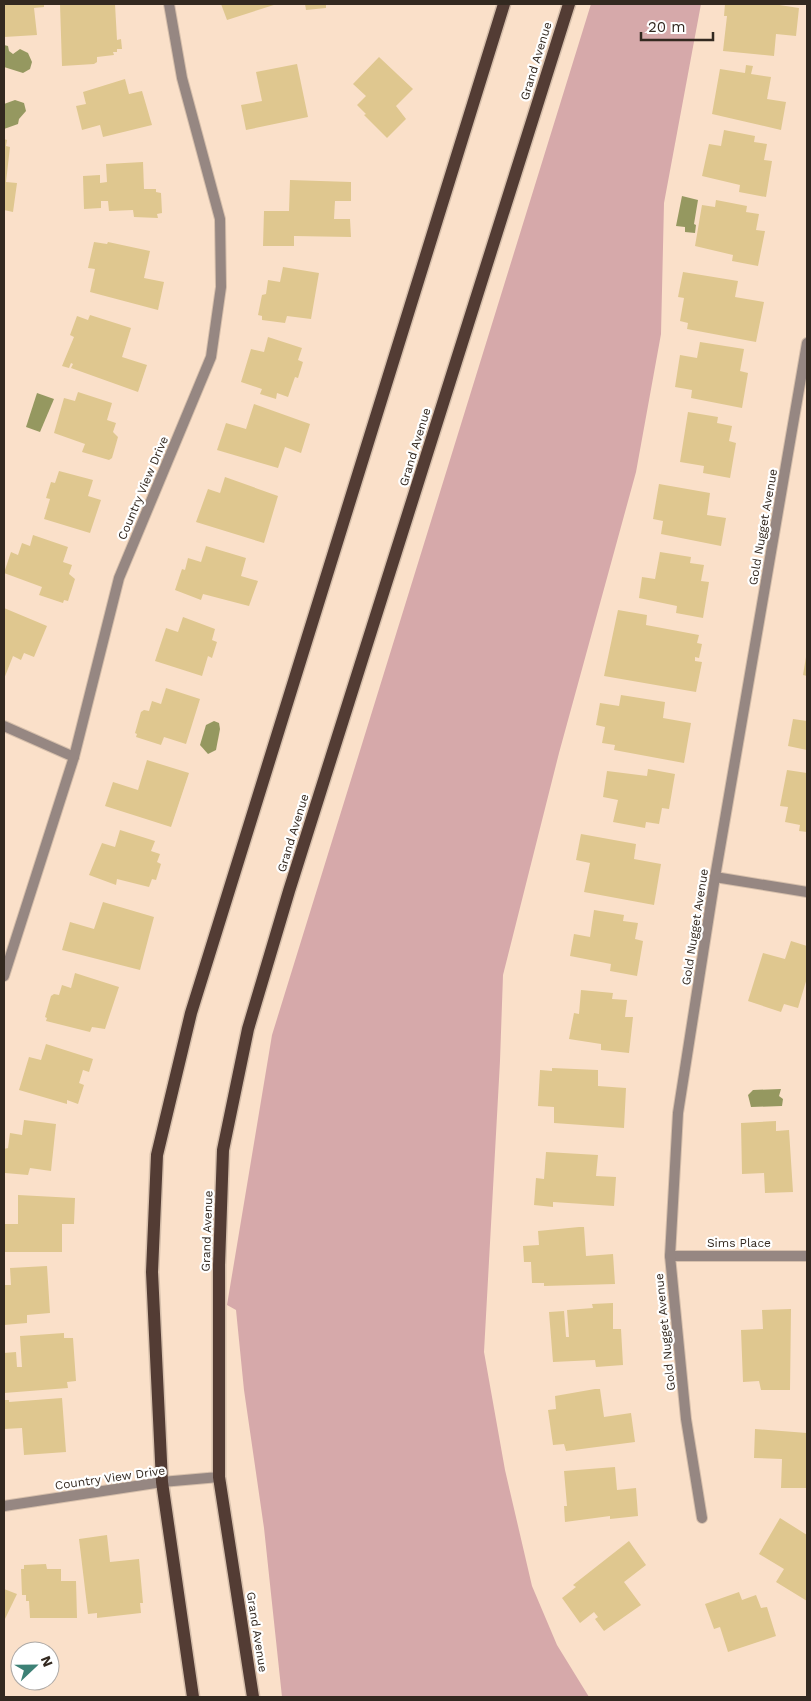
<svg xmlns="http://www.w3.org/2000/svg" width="811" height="1701" font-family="'Work Sans',sans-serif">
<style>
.green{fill:#d6a9aa}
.water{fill:#959860}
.building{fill:#dfc78f}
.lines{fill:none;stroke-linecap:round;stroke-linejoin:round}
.street-casing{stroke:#d6bfab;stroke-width:12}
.primary-casing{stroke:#d6bfab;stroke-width:15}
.street{stroke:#968782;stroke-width:10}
.primary{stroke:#533c34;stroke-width:12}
.labels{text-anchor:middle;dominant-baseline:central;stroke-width:4.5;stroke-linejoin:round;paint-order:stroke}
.street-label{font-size:12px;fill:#332920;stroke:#fff}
</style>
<rect width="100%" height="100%" fill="#fae0c9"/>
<path class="green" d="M591 4H701L664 203 661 334 636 472 559 753 503 975 500 1061 484 1352 505 1470 532 1586 557 1645 589 1697H282L264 1528 244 1390 236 1310 227 1305 272 1035Z"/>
<g class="water">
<path d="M4 45 8 46 9 51 13 54 20 49 28 53 32 62 30 69 23 73 4 67Z"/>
<path d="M15 100 24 103 26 111 19 119 18 124 4 129V104Z"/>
<path d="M682 196 698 200 694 224 696 225 695 233 685 232V227L676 226Z"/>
<path d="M37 393 54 399 40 432 26 427Z"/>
<path d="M214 721 219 723 220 729 216 750 208 754 200 745 206 725Z"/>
<path d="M781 1089 779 1096 783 1099 782 1106 751 1107 748 1095 753 1090Z"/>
</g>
<g class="building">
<path d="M4 4H44V7L34 8 37 35 4 37Z"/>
<path d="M60 4H115L117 40 121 39 122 49H117V52H113L114 55 97 57V62L94 64 62 66Z"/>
<path d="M221 4H277L227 20Z"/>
<path d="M305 4H326V8L306 10Z"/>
<path d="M725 4H773L799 8 796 36 776 34 774 56 723 51 727 16H724Z"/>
<path d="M379 57 413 89 396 106 406 119 387 138 364 115 366 114 357 105 366 96 353 84Z"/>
<path d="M297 64 308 117 246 130 241 105 262 101 256 72Z"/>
<path d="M746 65 753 66 751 74 771 77 767 99 786 102 781 130 712 114 720 69 745 73Z"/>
<path d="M125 79 129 94 142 91 152 125 103 137 100 125 82 130 76 106 86 104 83 92Z"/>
<path d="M724 130 755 136 754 142 767 144 764 160 772 161 766 197 739 192 740 185 702 176 709 144 721 146Z"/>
<path d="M4 139 7 140 6 146 10 147 6 182 17 183 13 212 4 210Z"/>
<path d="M143 162 144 189H156V192L161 193 162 213 157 214 158 218 134 217 133 210 109 211 108 201H101V208L84 209 83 176 100 175V183L107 182 106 164Z"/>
<path d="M290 180 351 182V201H335L334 219H350L351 237 294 236V246H263L264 211H289Z"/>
<path d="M716 200 747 206 746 212 759 214 756 230 765 231 758 266 732 261 733 255 695 246 702 205 715 207Z"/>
<path d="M94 242 107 244 108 242 150 251 144 278 164 282 158 310 90 292 95 269 88 268Z"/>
<path d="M283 267 319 273 311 319 287 316 285 323 262 320V316L258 315 262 295 266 294 268 280 280 282Z"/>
<path d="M683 272 738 281 735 297 764 302 756 342 687 329 688 323 680 321 684 298 678 297Z"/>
<path d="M90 315 131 328 122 357 147 365 138 392 71 368 73 364 71 363 69 368 62 366 74 337 70 335 77 316 88 320Z"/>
<path d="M268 337 302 348 298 360 303 362 298 378 295 377 288 397 277 393 276 399 260 394 262 389 241 382 251 349 264 352Z"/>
<path d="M700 342 744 349 740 371 748 373 742 408 691 398 692 390 675 387 680 355 697 358Z"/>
<path d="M78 392 112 403 107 420 116 423 113 432 118 437 112 458 109 460 82 452 85 444 54 433 64 398 75 401Z"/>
<path d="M254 404 310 424 301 453 285 447 278 468 217 450 226 423 246 429Z"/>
<path d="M688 412 718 417 717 423 732 426 729 441 736 443 730 478 703 473 704 466 680 462Z"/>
<path d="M59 471 93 480 88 496 101 500 90 533 44 519 50 499 46 498 51 482 55 483Z"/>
<path d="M225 477 278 496 264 543 196 522 208 489 220 493Z"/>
<path d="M659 484 710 493 707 515 726 518 721 546 661 534 663 521 653 519Z"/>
<path d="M33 535 68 547 63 562 72 565 69 574 75 579 68 601 64 600 63 603 39 595 42 587 4 573 11 552 18 555 22 543 30 546Z"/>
<path d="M206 546 246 558 241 576 258 581 249 606 203 594 201 600 175 590 182 569 185 570 188 558 201 562Z"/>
<path d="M660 552 691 557 690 563 704 565 701 581 709 582 703 618 676 613 677 606 639 598 642 577 655 579Z"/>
<path d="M4 608 47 626 34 657 24 653 21 660 13 656 4 679Z"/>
<path d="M618 610 647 615 646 625 699 635 697 643 702 644 699 658 695 657V661L702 662 696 692 604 676Z"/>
<path d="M183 617 215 629 212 640 217 642 212 658 208 656 202 676 155 661 166 628 178 632Z"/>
<path d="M806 657H807V676L803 675Z"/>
<path d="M166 688 200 699 186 744 164 737 161 745 136 737 137 734 135 733 141 712 144 710 149 711 152 701 161 704Z"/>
<path d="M621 695 665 702 663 718 691 723 684 763 614 750 615 745 602 743 605 727 596 725 600 703 619 706Z"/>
<path d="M793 719 807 721V750L788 746Z"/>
<path d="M147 760 189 773 171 827 105 806 113 782 138 790Z"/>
<path d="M648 769 675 774 669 809 662 808 659 824 646 822 645 828 613 822 618 800 603 797 607 771 647 776Z"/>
<path d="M787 770 807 773V832L799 831 800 825 785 822 788 807 780 806Z"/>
<path d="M120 830 155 841 151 851 160 854 157 862 161 864 156 880 152 879 149 887 117 879 116 885 89 875 102 843 115 847Z"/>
<path d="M581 834 636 844 634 859 661 864 654 905 584 892 590 863 576 860Z"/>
<path d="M103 902 154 917 140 970 62 950 70 922 94 929Z"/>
<path d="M594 910 624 915 623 921 638 923 635 939 643 941 637 976 610 971 611 964 570 956 574 934 590 937Z"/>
<path d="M791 941 807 946V978L798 1008 784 1004 781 1012 748 1001 763 953 785 959Z"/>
<path d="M75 973 119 987 105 1029 92 1027 90 1032 46 1021 47 1018 45 1017 51 996 54 994 59 995 62 985 71 988Z"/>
<path d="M581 990 613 993 612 999 627 1000 625 1017H633L629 1053 601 1050V1044L569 1039 574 1013 579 1014Z"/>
<path d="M46 1044 93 1059 89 1072 83 1070 79 1083 84 1085 78 1104 67 1100V1104L19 1090 29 1057 41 1060Z"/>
<path d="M552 1068 598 1070V1086L626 1088 624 1128 554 1123V1107L538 1106 540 1070 552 1071Z"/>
<path d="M24 1120 56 1124 51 1171 30 1168 28 1175 5 1173 4 1149 8 1148 10 1133 22 1135Z"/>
<path d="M776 1121V1131L789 1130 793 1192 765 1193 764 1173 742 1174 741 1123Z"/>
<path d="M546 1152 598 1155 596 1176 616 1177 614 1206 553 1202V1207L534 1205 536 1178 544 1179Z"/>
<path d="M18 1195 75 1198 74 1224H62V1252H4V1224H18Z"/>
<path d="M579 1227H584L586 1256 613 1254 615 1284 544 1286V1283H532L531 1262H524L523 1246 539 1245 538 1231Z"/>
<path d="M47 1266 50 1313 27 1315V1323L4 1325V1285H11L10 1268Z"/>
<path d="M613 1303V1329H621L623 1365 596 1367 595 1360 553 1362 549 1312 564 1311 566 1337H569L567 1310 593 1308 592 1304Z"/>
<path d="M791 1309 790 1390H761L759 1381 743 1382 741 1330 763 1329 762 1310Z"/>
<path d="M64 1333V1338H73L76 1381 67 1382 68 1388 4 1393V1353L16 1352 17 1367H22L20 1336Z"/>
<path d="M595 1389H600L604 1417 631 1413 635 1442 566 1451 564 1444 553 1445 548 1410 556 1409 555 1396Z"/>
<path d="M62 1398 66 1452 24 1455 22 1428 4 1429V1400H9V1402Z"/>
<path d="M755 1429 807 1433V1488H781L782 1459 754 1458Z"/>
<path d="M615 1467 617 1490 636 1488 638 1516 610 1519V1516L565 1522 564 1506H567L564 1471Z"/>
<path d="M780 1518 807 1535V1601L776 1582 784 1569 759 1554Z"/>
<path d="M107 1535 110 1562 139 1559 143 1603H140L141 1613 97 1618V1613L88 1614 79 1539Z"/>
<path d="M629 1541 646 1565 624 1582 641 1605 604 1631 595 1619 598 1617 594 1612 580 1623 562 1598 576 1587 573 1585Z"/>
<path d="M46 1564 47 1569H61V1581H76L77 1618H30L29 1601H26V1595H22L21 1569H24V1565Z"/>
<path d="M4 1589 17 1594 4 1621Z"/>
<path d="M739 1592 742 1600 756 1595 761 1608 767 1607 776 1636 728 1652 720 1627 714 1629 705 1604Z"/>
</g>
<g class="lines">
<g class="street-casing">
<g id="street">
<path d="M4 726 74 757"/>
<path d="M715 877 807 892"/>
<path d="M4 976 74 757 119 578 211 357 221 287 220 219 182 78 169 4"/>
<path d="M670 1256H807"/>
<path d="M4 1506 162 1482 219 1477"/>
<path d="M702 1518 686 1419 670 1256 678 1113 715 877 807 343"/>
</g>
</g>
<g class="primary-casing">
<g id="primary">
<path d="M193 1697 162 1482 152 1272 157 1155 191 1013 504 4"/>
<path d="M253 1697 219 1477V1265L223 1150 248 1029 289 891 569 4"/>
</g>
</g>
<use href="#street" class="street"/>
<use href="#primary" class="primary"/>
</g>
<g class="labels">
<g class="street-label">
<text transform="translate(536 61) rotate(-73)">Grand Avenue</text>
<text transform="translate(415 447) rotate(-73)">Grand Avenue</text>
<text transform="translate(143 488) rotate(-67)">Country View Drive</text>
<text transform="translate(763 527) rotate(-80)">Gold Nugget Avenue</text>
<text transform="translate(293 833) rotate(-73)">Grand Avenue</text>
<text transform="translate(695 927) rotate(-81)">Gold Nugget Avenue</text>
<text transform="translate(207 1231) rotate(-88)">Grand Avenue</text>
<text x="739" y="1243">Sims Place</text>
<text transform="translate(665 1332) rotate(-96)">Gold Nugget Avenue</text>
<text transform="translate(110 1478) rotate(-8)">Country View Drive</text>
<text transform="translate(257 1632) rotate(81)">Grand Avenue</text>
</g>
</g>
<rect width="811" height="1701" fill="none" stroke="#332920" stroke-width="10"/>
<g transform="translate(35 1666) rotate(68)"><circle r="24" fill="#ffffff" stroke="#ada9a6"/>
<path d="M0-4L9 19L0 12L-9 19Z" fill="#3d8176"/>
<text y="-8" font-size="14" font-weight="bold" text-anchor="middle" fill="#332920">N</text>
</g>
<path d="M641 32v8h72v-8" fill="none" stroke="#332920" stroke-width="2.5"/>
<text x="648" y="32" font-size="15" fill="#332920" stroke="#ffffff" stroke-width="4" paint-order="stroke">20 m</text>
</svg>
